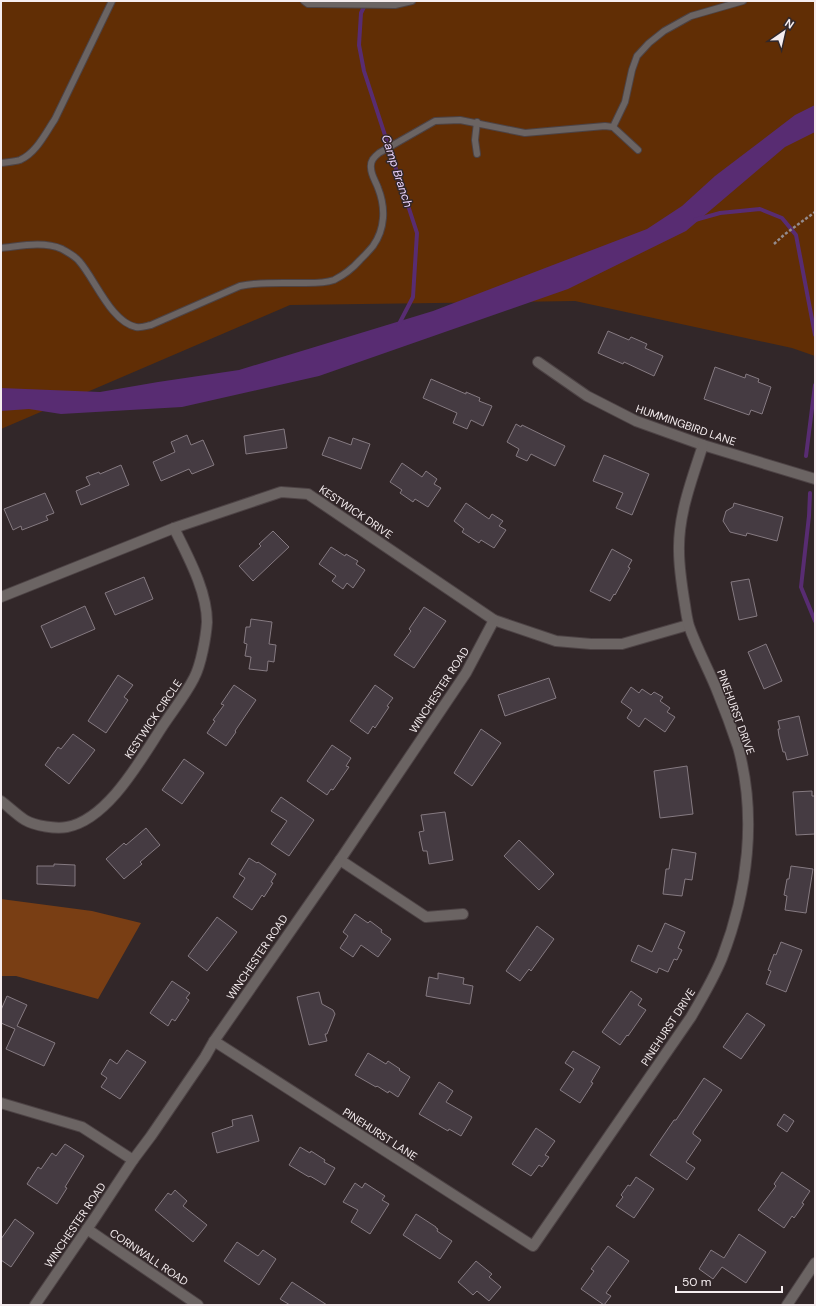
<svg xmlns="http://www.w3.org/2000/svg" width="816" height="1306" font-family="'DM Sans',sans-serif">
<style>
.green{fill:#612e05}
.forest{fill:#793e14}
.water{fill:#582c72}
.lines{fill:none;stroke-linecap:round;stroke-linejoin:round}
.stream{stroke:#582c72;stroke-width:4}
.building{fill:#453b42;stroke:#857a81}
.service-casing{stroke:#4d4345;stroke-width:8}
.minor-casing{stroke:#4d4345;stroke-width:12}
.path{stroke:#948b8d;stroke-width:2.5;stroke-dasharray:3 2;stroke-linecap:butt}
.service{stroke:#6b6463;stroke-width:6}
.minor{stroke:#6b6463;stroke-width:10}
.labels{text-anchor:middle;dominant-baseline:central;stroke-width:3;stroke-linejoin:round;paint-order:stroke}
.street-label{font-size:11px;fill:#f5edef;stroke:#322729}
.water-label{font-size:12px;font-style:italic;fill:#ecd4fd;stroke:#322729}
</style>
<rect width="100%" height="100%" fill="#322729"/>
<path class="green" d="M1 1H815V356L792 348 575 301 290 305 1 429Z"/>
<path class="forest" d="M1 899 92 911 141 923 98 999 16 976H1Z"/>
<path class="water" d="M815 105V132L785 147 686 231 568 289 319 376 182 407 61 414 29 409 1 411V388L100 392 158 382 239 370 433 311 647 229 682 206 715 176 795 115Z"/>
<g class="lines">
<g class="stream">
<path d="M367 1 361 13 359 45 364 71 417 233 413 297 398 326"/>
<path d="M695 220 720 213 760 209 782 218 796 235 815 335"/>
<path d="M806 456 815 385"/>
<path d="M810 493 809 516 801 587 815 621"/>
</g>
</g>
<g class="building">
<path d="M608 331 629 340 631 337 647 344 645 348 663 356 654 376 624 362 623 364 598 353Z"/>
<path d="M715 367 745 378 746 374 759 379 758 382 771 387 762 414 751 410 749 415 704 399Z"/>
<path d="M431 379 466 394V392L480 398 479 401 492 406 483 426 471 420 467 429 453 423 457 413 423 398Z"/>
<path d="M516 424 521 427 522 425 565 446 555 466 531 454 527 461 516 456 519 449 507 442Z"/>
<path d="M284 429 287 448 246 454 244 436Z"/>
<path d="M187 435 191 445 203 440 214 465 192 474 189 469 161 481 153 462 175 452 171 442Z"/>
<path d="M329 437 351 445 353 438 370 444 361 469 322 455Z"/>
<path d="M604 455 649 474 632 515 616 508 623 493 593 481Z"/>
<path d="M402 463 422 477 426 471 437 479 434 484 441 488 428 507 415 499 413 502 400 493 402 490 390 482Z"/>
<path d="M121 465 129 485 81 505 76 491 90 485 86 477 99 472 100 474Z"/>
<path d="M45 493 54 513 46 516 48 520 22 530 21 526 13 530 4 509Z"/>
<path d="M466 503 489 519 492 514 503 521 499 526 506 530 494 548 481 540 479 543 462 532 464 529 454 521Z"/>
<path d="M734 503 783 517 777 541 747 533 746 536 730 532 723 521 726 511 733 507Z"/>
<path d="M273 531 289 547 253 581 239 566 261 546 259 544Z"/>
<path d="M331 547 345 556 346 554 358 561 356 564 365 570 353 588 347 583 343 589 332 581 336 576 319 564Z"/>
<path d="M612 549 632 560 628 567 630 568 615 595 614 594 610 601 590 591Z"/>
<path d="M144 577 153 599 115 615 105 593Z"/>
<path d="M749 579 757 616 739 620 731 582Z"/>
<path d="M85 606 95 629 51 648 41 626Z"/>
<path d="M424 607 446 621 414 668 394 655 411 631 409 629Z"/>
<path d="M251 619 272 622 269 644 276 645 274 662 268 661 267 671 249 669 251 657 245 656 247 644 244 643 246 627H250Z"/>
<path d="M766 644 782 681 764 689 748 652Z"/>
<path d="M118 675 133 685 124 697 128 700 106 733 88 721Z"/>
<path d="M549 678 556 698 505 716 498 695Z"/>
<path d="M234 685 256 700 235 731 236 732 226 746 207 733 215 721 213 720 224 705 221 704Z"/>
<path d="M375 685 393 698 387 706 389 707 375 728 373 726 368 734 350 721Z"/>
<path d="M631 687 639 693 642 689 651 695 654 692 663 697 660 701 670 708 667 712 675 717 665 732 645 718 639 727 627 718 632 710 621 702Z"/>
<path d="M799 716 808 755 787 760 785 752H783L779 736 778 729H780L778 721Z"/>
<path d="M481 729 501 743 472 786 454 773Z"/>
<path d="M73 734 95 750 69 784 45 765 58 747 61 749Z"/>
<path d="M332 745 351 758 346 766 349 767 333 790 331 789 327 795 307 781Z"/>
<path d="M184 759 204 773 182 804 162 790Z"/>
<path d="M687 766 693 814 660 818 654 771Z"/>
<path d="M812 791V796H815V834L796 835 793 792Z"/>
<path d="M281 797 314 820 289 856 271 844 287 821 271 811Z"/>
<path d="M445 812 453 860 429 864 427 851H423L419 832 424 831 421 815Z"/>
<path d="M146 828 160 845 140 862 142 864 124 879 106 859 124 843 126 845Z"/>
<path d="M519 840 554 874 539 890 504 856Z"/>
<path d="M672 849 696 853 692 880 685 879 682 896 663 894 666 869H669Z"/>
<path d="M249 858 257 863 258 862 276 874 271 882 273 883 264 897 262 895 252 910 233 897 245 878 239 874Z"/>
<path d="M54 864 75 865V886L37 884V866H54Z"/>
<path d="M791 866 813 869 806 913 785 910 787 896 784 895 787 879H789Z"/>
<path d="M355 914 368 923 370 921 382 930 381 932 391 939 378 957 361 945 353 957 340 948 348 936 343 932Z"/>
<path d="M217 917 237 932 207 971 188 956Z"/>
<path d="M665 923 685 932 678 948 682 950 677 960 674 959 668 972 659 968 657 973 631 961 638 945 652 952Z"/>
<path d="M537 926 554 939 531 971 529 969 520 981 506 971Z"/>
<path d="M781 942 802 950 786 992 766 984 771 971 768 970 774 954 776 955Z"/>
<path d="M438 973 464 978 463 984 473 986 470 1004 426 996 429 977 438 979Z"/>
<path d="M172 981 190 993 186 998 189 1000 175 1021 172 1019 168 1026 150 1013Z"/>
<path d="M631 991 642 999 638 1005 646 1010 628 1036 627 1035 620 1045 602 1032Z"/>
<path d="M319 992 322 1004 333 1010 335 1014 327 1034H325L327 1041 309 1045 297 997Z"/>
<path d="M7 996 27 1005 17 1026 55 1043 44 1066 6 1049 15 1029 1 1023V1010Z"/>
<path d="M747 1013 765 1025 741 1059 723 1047Z"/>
<path d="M127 1050 146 1062 120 1099 101 1087 107 1078 101 1074 110 1059 117 1064Z"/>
<path d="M573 1051 600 1067 591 1082 593 1083 580 1103 560 1090 574 1069 565 1063Z"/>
<path d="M368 1053 386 1064 388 1061 400 1069 399 1070 410 1077 398 1097 389 1091 388 1093 377 1086 376 1087 355 1075Z"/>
<path d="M704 1078 722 1090 693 1132V1134L701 1140 686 1162 695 1168 687 1180 650 1155 674 1120H676Z"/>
<path d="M439 1082 453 1091 446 1102 472 1117 461 1136 449 1129 448 1131 419 1114Z"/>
<path d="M784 1114 794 1121 787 1132 777 1125Z"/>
<path d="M252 1115 259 1141 217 1153 212 1133 233 1126 232 1120Z"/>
<path d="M536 1128 555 1141 545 1155 549 1157 542 1167 539 1165 531 1176 512 1164Z"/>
<path d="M65 1144 84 1156 65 1187 67 1188 57 1204 27 1184 38 1167 41 1169 52 1153 56 1156Z"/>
<path d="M300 1147 310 1153 311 1151 325 1160 324 1162 335 1168 325 1185 310 1176 309 1177 289 1165Z"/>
<path d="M782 1172 810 1191 802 1203 804 1204 794 1218 792 1216 784 1228 758 1210 776 1186 774 1184Z"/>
<path d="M636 1177 654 1189 634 1218 616 1206 623 1197 621 1195 628 1185 630 1186Z"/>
<path d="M355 1183 362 1188 365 1183 385 1196 382 1200 389 1204 370 1234 351 1222 358 1210 343 1202Z"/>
<path d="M175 1190 187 1201 183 1206 207 1225 193 1242 155 1210 168 1193 171 1195Z"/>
<path d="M416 1214 436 1227V1228L438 1229 437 1231 452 1241 440 1259 403 1235Z"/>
<path d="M15 1219 34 1233 11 1267 1 1260V1239Z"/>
<path d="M739 1234 766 1252 746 1283 722 1267 713 1279 699 1269 711 1250 724 1258Z"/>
<path d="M237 1242 258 1256 263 1250 276 1259 259 1285 224 1261Z"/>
<path d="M608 1246 629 1261 606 1293 611 1296 604 1305 581 1289 594 1271 591 1269Z"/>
<path d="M476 1261 492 1274 489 1277 501 1287 489 1301 477 1291 473 1295 458 1282Z"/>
<path d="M292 1282 327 1305H290L280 1299Z"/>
</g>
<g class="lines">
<g class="service-casing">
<g id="service">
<path d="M304 1 308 4H315L395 5 412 1"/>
<path d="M613 127 625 102 632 70 637 56 649 43 664 31 691 16 743 1"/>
<path d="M477 154 475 140 477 122"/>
<path d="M1 163C7 162 14 162 20 160 36 153 45 134 55 119L112 1"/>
<path d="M1 248C21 246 43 241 62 249 67 252 75 256 79 261 95 279 111 322 136 327 141 328 146 326 151 325L240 286C259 282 278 283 297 283 309 283 322 284 334 280 344 275 353 268 360 260 365 255 369 251 373 246 385 229 386 208 378 188 376 182 371 175 371 168 370 161 374 157 379 153L435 121 460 120 525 133 605 126 613 127 638 150"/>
</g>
</g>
<g class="minor-casing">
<g id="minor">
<path d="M538 362 587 396 636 421 703 445 815 479"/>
<path d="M1 597 174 528 281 492 308 494 494 620 556 641 591 644H622L688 625"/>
<path d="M1 801C9 807 17 815 25 820 35 826 56 829 67 827 109 819 142 757 164 724 174 709 186 694 194 678 201 665 206 637 207 622 207 590 187 555 174 528"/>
<path d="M340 860 426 917 463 914"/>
<path d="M214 1041 533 1246 691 1017C702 998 714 978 722 958 748 891 757 816 738 747 732 729 725 710 718 693 709 670 697 649 689 626 687 619 686 612 685 605 682 587 679 569 679 551 678 515 692 479 703 445"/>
<path d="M1 1103 82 1127 133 1160"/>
<path d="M87 1229 198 1305"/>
<path d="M35 1305 96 1216 133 1160 151 1136 205 1057 214 1041 340 860 466 673 494 620"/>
<path d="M787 1305 815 1263"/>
</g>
</g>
<path class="path" d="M774 244 785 234 815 212"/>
<use href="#service" class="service"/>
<use href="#minor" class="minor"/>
</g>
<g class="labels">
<g class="street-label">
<text transform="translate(686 425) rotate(19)">HUMMINGBIRD LANE</text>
<text transform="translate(356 512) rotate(34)">KESTWICK DRIVE</text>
<text transform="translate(439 690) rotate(-57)">WINCHESTER ROAD</text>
<text transform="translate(736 712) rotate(70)">PINEHURST DRIVE</text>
<text transform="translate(153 719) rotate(-56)">KESTWICK CIRCLE</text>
<text transform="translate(257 957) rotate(-56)">WINCHESTER ROAD</text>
<text transform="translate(668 1027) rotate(-57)">PINEHURST DRIVE</text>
<text transform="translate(380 1134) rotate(33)">PINEHURST LANE</text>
<text transform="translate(75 1225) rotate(-56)">WINCHESTER ROAD</text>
<text transform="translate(149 1257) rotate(34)">CORNWALL ROAD</text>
</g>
<g class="water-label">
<text transform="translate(397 171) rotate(72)">Camp Branch</text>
</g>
</g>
<rect width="816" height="1306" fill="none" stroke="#f5edef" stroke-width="4"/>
<g transform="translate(784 32) rotate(34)" stroke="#322729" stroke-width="3" paint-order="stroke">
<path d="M0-3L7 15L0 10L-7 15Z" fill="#f5edef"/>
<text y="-6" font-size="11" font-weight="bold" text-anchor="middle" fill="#f5edef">N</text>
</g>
<path d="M676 1286v6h106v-6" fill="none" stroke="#f5edef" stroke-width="2"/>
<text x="682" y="1286" font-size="12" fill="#f5edef" stroke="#322729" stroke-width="3" paint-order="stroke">50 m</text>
</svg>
